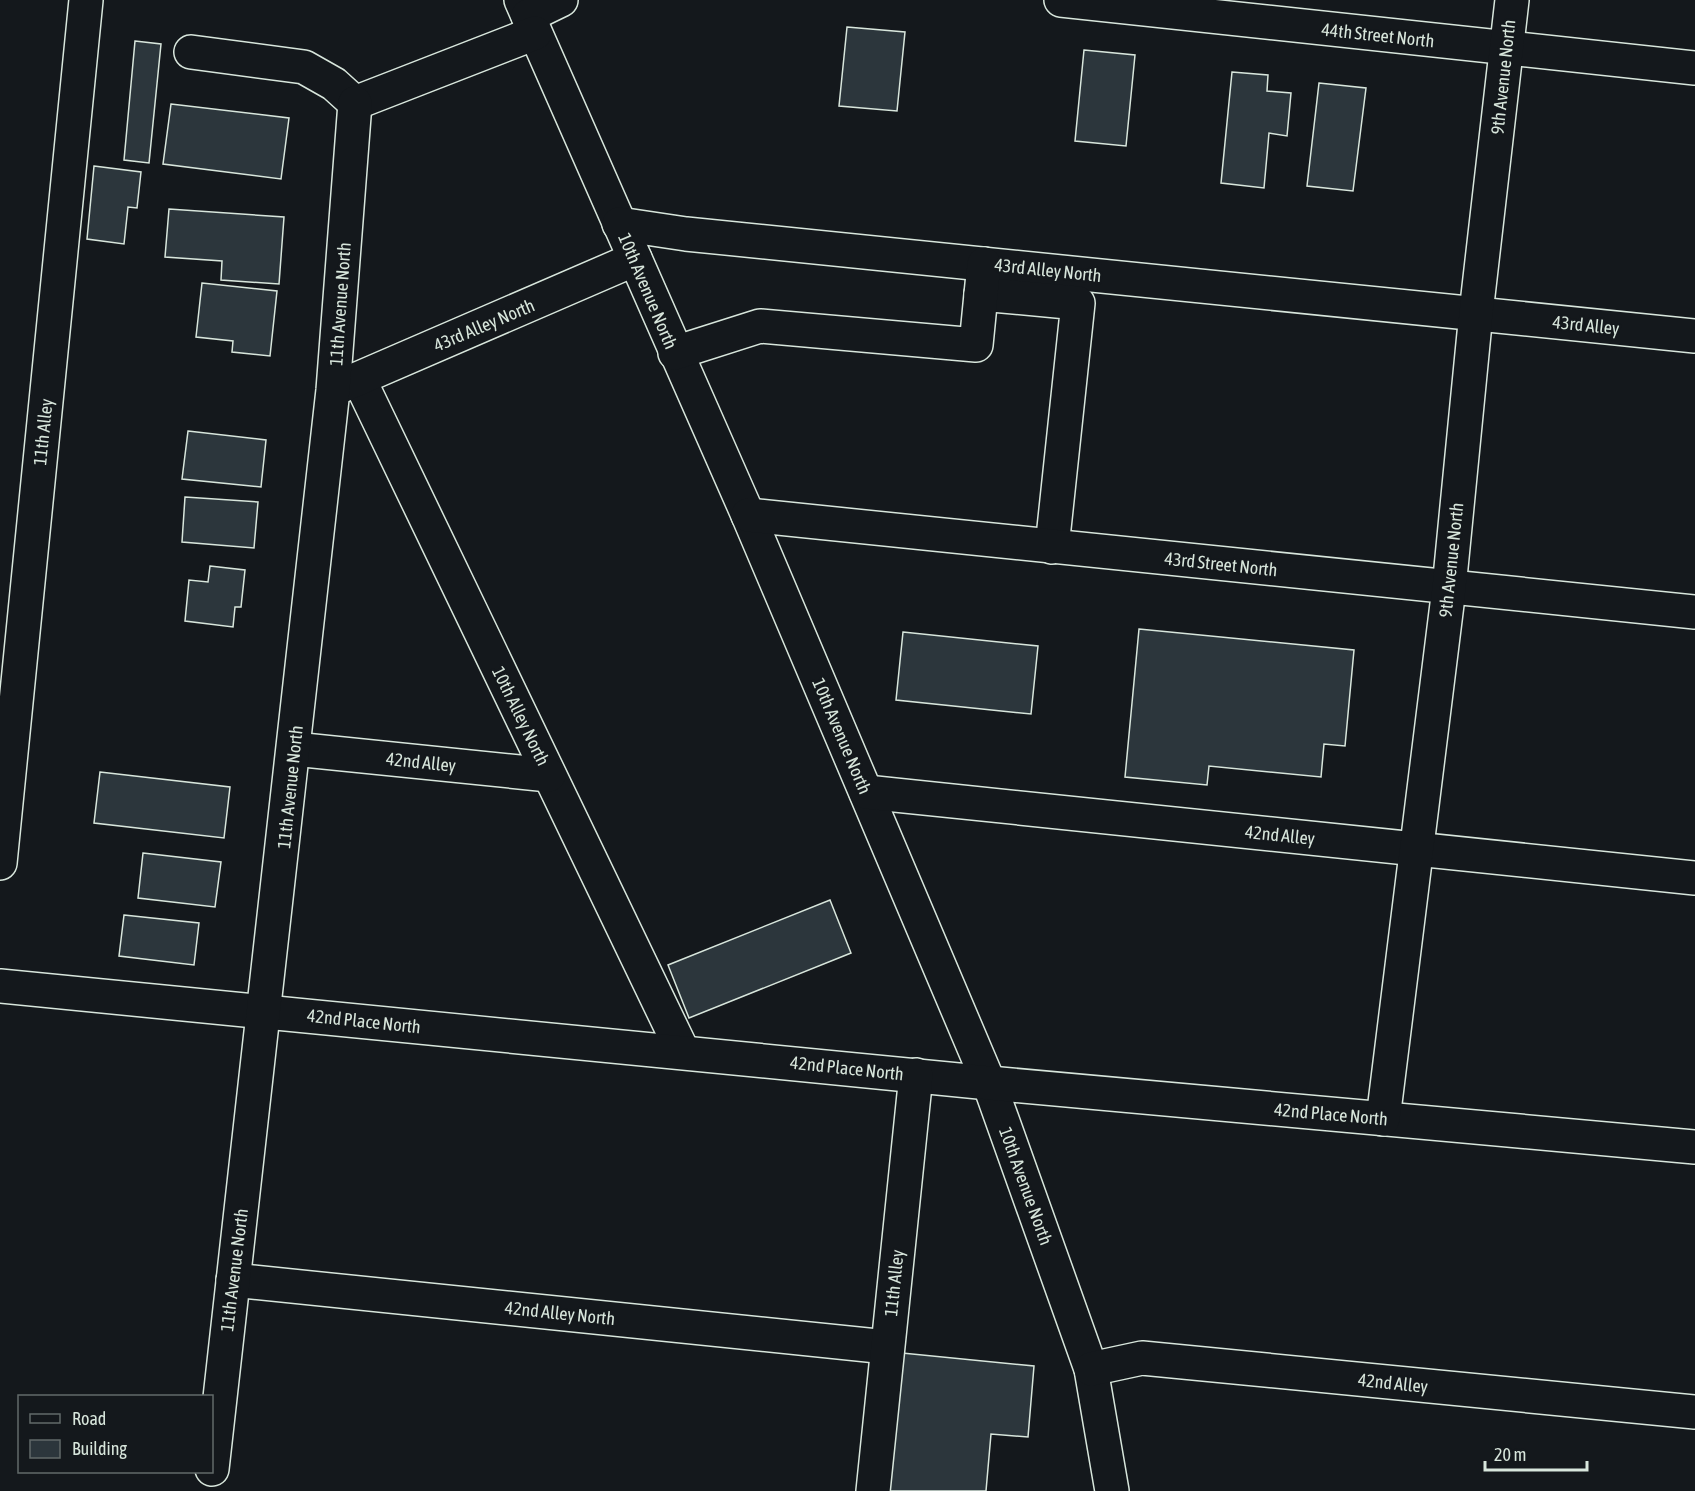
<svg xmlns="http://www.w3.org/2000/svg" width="1695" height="1491" font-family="'Asap Condensed',sans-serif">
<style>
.building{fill:#2c363c;stroke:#d8e6dc;stroke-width:1.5}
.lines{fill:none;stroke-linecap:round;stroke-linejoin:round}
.minor-casing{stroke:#d8e6dc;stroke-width:36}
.minor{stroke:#14181c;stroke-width:33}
.labels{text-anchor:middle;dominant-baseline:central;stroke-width:4.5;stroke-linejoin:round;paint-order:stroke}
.street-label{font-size:18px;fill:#d8e6dc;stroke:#14181c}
</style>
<rect width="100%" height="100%" fill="#14181c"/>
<g class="building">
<path d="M847 27 905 32 897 111 839 106Z"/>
<path d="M135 41 161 44 149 163 124 160Z"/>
<path d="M1084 50 1135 55 1126 146 1075 141Z"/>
<path d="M1232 72 1268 75 1267 91 1291 93 1287 136 1269 133 1264 188 1221 183Z"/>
<path d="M1319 83 1366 88 1353 191 1307 186Z"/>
<path d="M171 104 289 118 281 179 163 164Z"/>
<path d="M94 166 141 172 137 208 128 207 124 244 87 239Z"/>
<path d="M169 209 284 217 279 284 221 280 222 261 165 257Z"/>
<path d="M202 283 277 291 270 356 232 352 233 341 196 337Z"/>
<path d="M188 431 266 440 261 487 182 479Z"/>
<path d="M185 497 258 502 254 548 182 542Z"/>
<path d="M210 566 245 570 241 607H235L233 627 185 621 189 580 208 582Z"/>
<path d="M1139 629 1354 650 1345 746 1324 744 1321 777 1209 766 1207 785 1125 777Z"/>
<path d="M903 632 1038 646 1031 714 896 700Z"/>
<path d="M100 772 230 787 224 838 94 823Z"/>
<path d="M143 853 221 862 215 907 138 898Z"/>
<path d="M830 900 851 953 689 1018 668 965Z"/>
<path d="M124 915 199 923 194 965 119 956Z"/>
<path d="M892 1352 1034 1366 1028 1437 991 1434 986 1491H880Z"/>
</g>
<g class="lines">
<g class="minor-casing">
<g id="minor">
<path d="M521 0 748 515 989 1083 1091 1369 1112 1491"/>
<path d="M1061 0 1695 68"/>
<path d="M528 16 561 0"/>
<path d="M191 52 304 67 334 84 355 103"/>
<path d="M355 103 535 33"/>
<path d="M619 224 686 234 1695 336"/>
<path d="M981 294 1078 303 1052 547"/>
<path d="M675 353 760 326 976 345 984 264"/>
<path d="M359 379 683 1052"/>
<path d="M339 387 635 259"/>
<path d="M748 515 1695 612"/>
<path d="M294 749 549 775"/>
<path d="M866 792 1695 878"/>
<path d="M0 863 86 0"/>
<path d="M0 986 989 1083 1695 1147"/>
<path d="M1383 1119 1449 588 1476 313 1512 0"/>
<path d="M233 1280 887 1347"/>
<path d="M1091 1369 1142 1358 1695 1412"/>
<path d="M212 1469 333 390 355 103"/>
<path d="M873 1491 916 1075"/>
</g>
</g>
<use href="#minor" class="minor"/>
</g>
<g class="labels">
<g class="street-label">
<text transform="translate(1378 35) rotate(6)">44th Street North</text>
<text transform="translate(1503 77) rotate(-84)">9th Avenue North</text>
<text transform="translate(1048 270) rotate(6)">43rd Alley North</text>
<text transform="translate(648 291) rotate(67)">10th Avenue North</text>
<text transform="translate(340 304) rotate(-86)">11th Avenue North</text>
<text transform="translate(484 325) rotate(-23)">43rd Alley North</text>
<text transform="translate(1586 325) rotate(6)">43rd Alley</text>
<text transform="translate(43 432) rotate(-84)">11th Alley</text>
<text transform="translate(1451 560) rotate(-84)">9th Avenue North</text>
<text transform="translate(1221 564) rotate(6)">43rd Street North</text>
<text transform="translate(521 716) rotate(64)">10th Alley North</text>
<text transform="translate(842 736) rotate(67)">10th Avenue North</text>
<text transform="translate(421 762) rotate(6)">42nd Alley</text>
<text transform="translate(290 787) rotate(-84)">11th Avenue North</text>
<text transform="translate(1280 835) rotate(6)">42nd Alley</text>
<text transform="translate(364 1021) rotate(6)">42nd Place North</text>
<text transform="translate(847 1068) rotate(6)">42nd Place North</text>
<text transform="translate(1331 1114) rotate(5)">42nd Place North</text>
<text transform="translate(1026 1186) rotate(70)">10th Avenue North</text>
<text transform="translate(234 1270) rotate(-83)">11th Avenue North</text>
<text transform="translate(894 1283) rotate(-84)">11th Alley</text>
<text transform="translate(560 1313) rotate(6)">42nd Alley North</text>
<text transform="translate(1393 1383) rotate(6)">42nd Alley</text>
</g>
</g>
<rect x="18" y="1395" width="195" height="78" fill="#14181c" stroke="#626a69" stroke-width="1.5"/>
<rect x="30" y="1414" width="30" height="9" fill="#14181c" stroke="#626a69" stroke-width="1.5"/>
<text x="72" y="1425" font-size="18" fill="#d8e6dc">Road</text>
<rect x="30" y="1440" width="30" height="18" fill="#2c363c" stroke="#626a69" stroke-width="1.5"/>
<text x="72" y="1455" font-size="18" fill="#d8e6dc">Building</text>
<path d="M1485 1461v9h102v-9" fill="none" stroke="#d8e6dc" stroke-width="3"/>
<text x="1494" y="1461" font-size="18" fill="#d8e6dc" stroke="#14181c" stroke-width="4.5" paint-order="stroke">20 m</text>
</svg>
